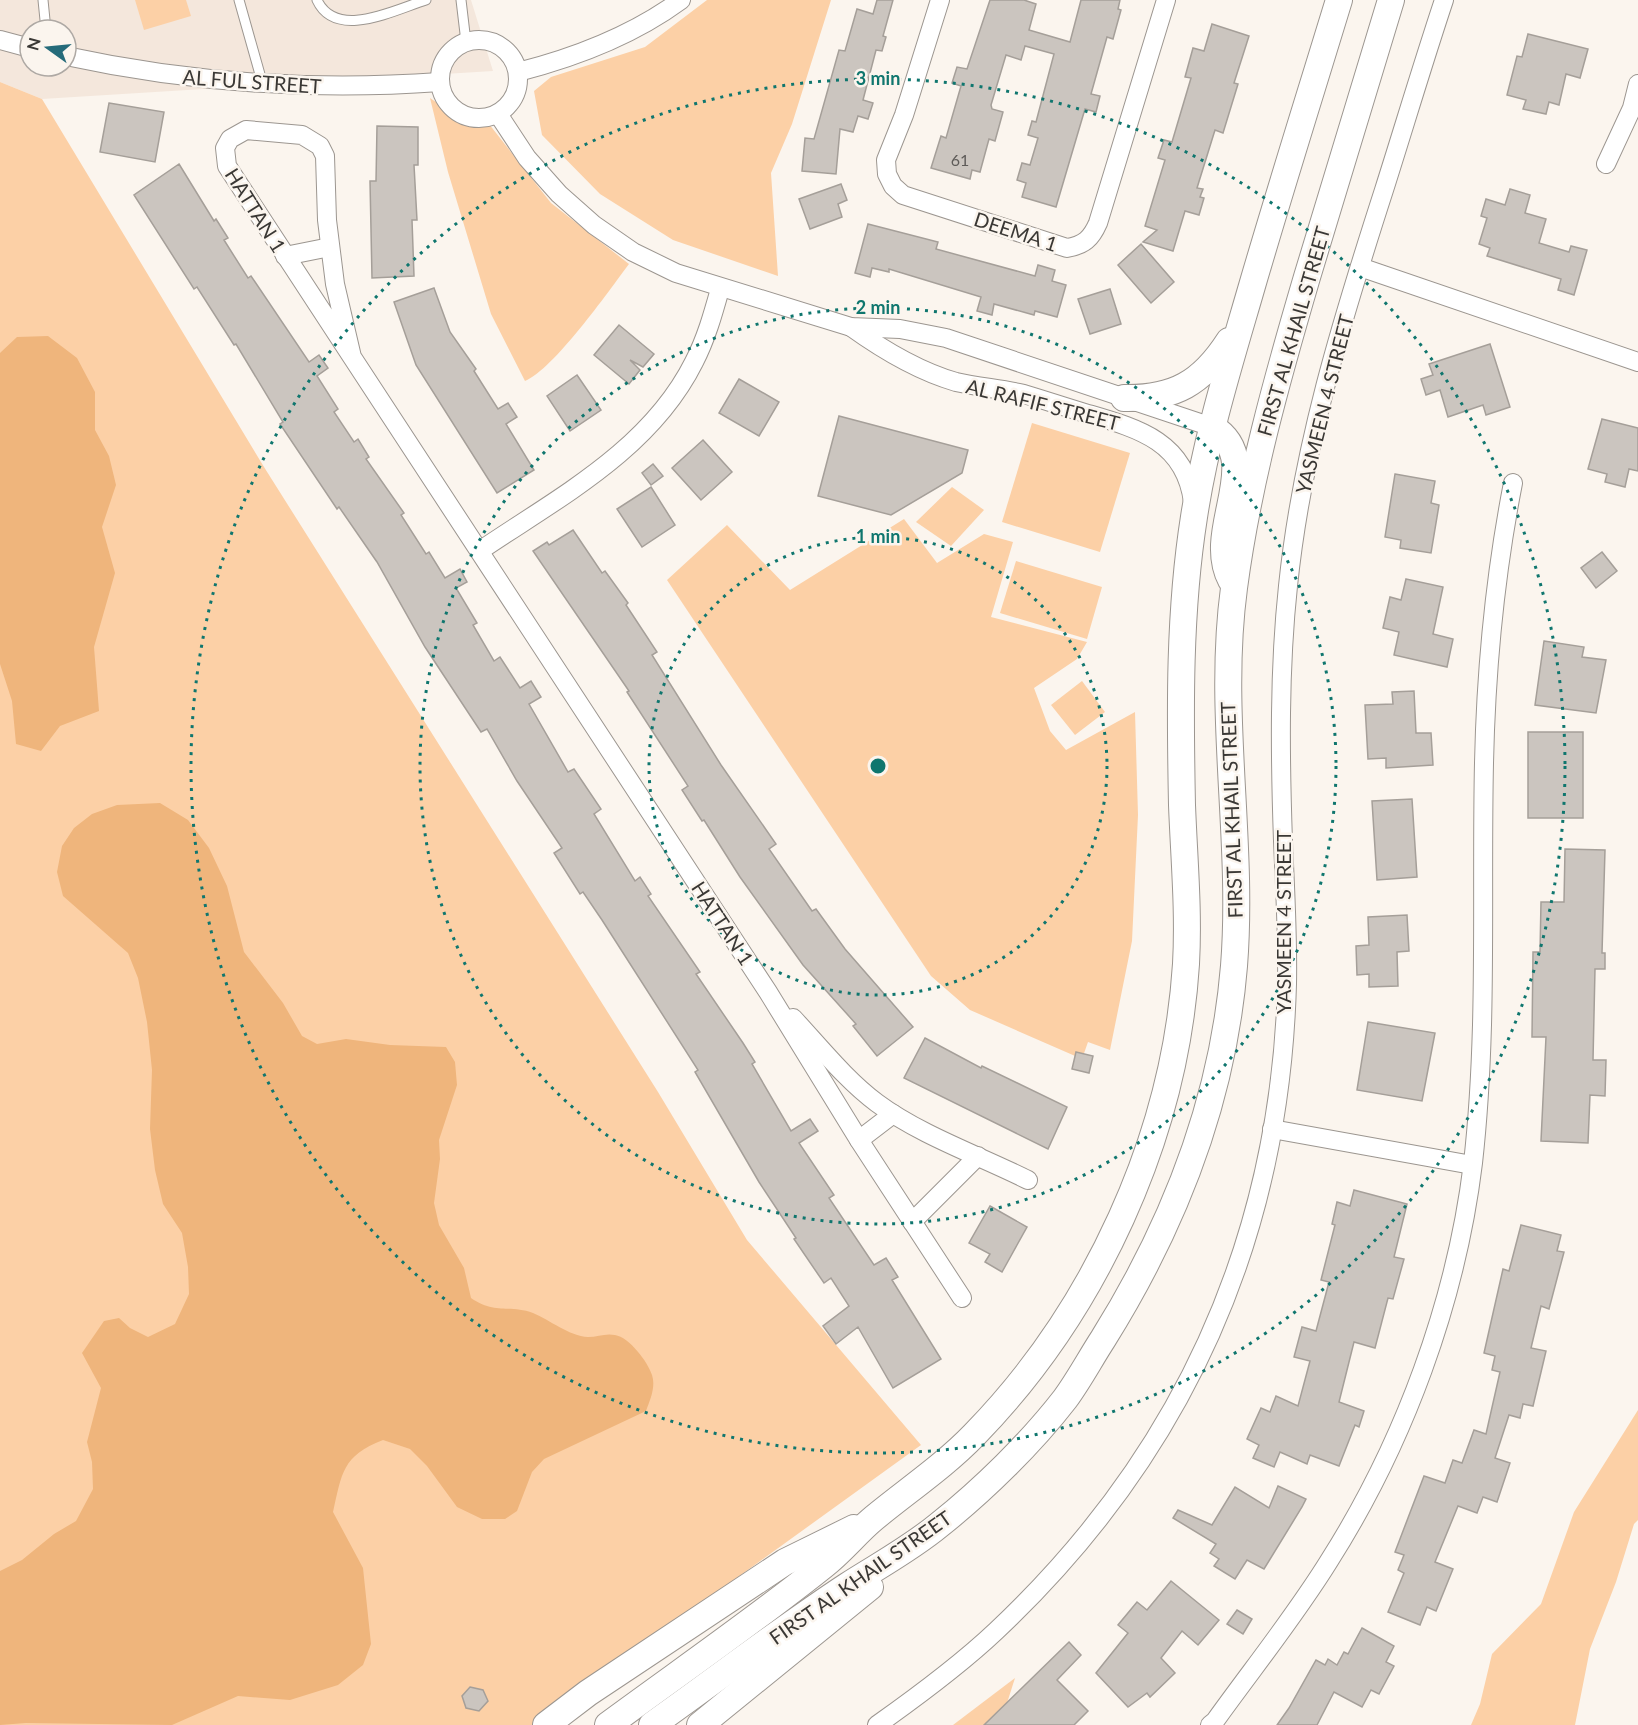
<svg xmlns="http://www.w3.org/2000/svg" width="1638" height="1725" font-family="Lato,sans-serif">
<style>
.built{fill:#f4e7dc;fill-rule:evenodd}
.green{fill:#fcd0a6}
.water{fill:#efb57c}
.building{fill:#cbc5bf;stroke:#a59f99;stroke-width:1.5}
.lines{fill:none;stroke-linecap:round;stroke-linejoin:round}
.lane-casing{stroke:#9c9690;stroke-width:11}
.street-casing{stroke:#9c9690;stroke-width:20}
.secondary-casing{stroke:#9c9690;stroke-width:28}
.lane{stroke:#fff;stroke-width:9}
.street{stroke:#fff;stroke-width:18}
.secondary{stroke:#fff;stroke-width:26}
.ring{fill:none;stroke:#0f766e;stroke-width:3;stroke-dasharray:3 6}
.labels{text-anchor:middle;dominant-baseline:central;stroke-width:5;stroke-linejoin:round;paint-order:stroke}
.number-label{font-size:16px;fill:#5e5b58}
.street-label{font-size:20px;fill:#3a3835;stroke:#fbf5ee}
.centre{fill:#0f766e;stroke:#fbf5ee;stroke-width:3}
.ring-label{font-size:18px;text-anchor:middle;font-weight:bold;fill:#0f766e;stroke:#fbf5ee;stroke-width:5;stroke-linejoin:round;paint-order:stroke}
</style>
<rect width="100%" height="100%" fill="#fbf5ee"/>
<path class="built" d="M0 0H471L493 71 42 99 0 82ZM30 30H66V66H30Z"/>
<g class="green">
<path d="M135 0H186L191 16 144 30Z"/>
<path d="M707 0H831L792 124 771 173 778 276 673 240 600 194 542 135 534 91 551 77 645 47Z"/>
<path d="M0 82 42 99 264 467 658 1092 747 1240 921 1445 533 1725H0Z"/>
<path d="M430 98 464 121 489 124 551 203 629 264C608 292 554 369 525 381L491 314 448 172Z"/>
<path d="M1032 423 1130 453 1100 552 1002 522Z"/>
<path d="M952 487 984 510 951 546 916 522Z"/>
<path d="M904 519 937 563 984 534 1013 542 991 617 1087 642 1077 659 1034 688 1050 731 1066 750 1135 712 1138 815 1132 941 1110 1050 1088 1042 1082 1059 970 1010 931 976 667 580 727 525 790 590Z"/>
<path d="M1016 561 1102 587 1087 639 1000 613Z"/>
<path d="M1082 681 1105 712 1075 735 1051 705Z"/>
<path d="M1638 1410V1520L1634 1524 1616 1582 1590 1649 1575 1725H1471L1480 1704 1492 1654 1541 1604 1574 1512Z"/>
<path d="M1015 1678 1000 1725H953Z"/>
</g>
<g class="water">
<path d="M48 336 77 358 95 392V430L109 456 116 485 102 527 115 573 94 647 99 711 60 726 41 751 16 744 12 701 0 664V353L17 337Z"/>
<path d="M160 803 188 820 209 848 227 886 244 952 283 1003 302 1036 317 1044 346 1039 390 1045 446 1047 455 1062 457 1085 439 1140 440 1159 434 1203 439 1225 464 1268 471 1298C496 1315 509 1304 533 1313 550 1320 569 1336 588 1337 598 1337 605 1333 615 1335 629 1337 648 1362 652 1375 656 1387 650 1400 646 1411L544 1459 532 1472 517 1511 505 1519H482L457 1507 427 1466 410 1449 383 1440C342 1456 342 1473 333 1512L363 1568 371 1644 363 1665 338 1685 290 1700 238 1696 172 1725 26 1723 0 1725V1571L22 1560 54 1534 76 1521 93 1489 92 1462 87 1442 101 1388 82 1353 104 1321 119 1318 130 1328 148 1337 175 1324 189 1294 188 1267 182 1233 163 1204 155 1170 150 1129 152 1070 147 1022 138 978 128 953 63 896 57 872 62 846 74 828 92 814 117 805Z"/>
</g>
<g class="building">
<path d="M877 0H893L883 36 886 37 882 51 876 50 863 100 873 103 868 119 858 116 853 132 840 129 836 174 802 171 805 138 814 139 839 50 845 51 857 9 873 14Z"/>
<path d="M990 0H1024L1036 4 1029 30 1070 42 1081 0H1120L1118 9 1121 10 1113 39 1107 37 1091 94 1100 96 1096 112 1085 109 1056 207 1022 197 1026 183 1017 180 1022 163 1030 165 1038 138 1028 135 1032 121 1036 122 1054 54 1025 46 1021 60 1006 55 991 105 992 109 1003 112 995 141 989 139 980 172 972 170 970 179 931 168 941 136 946 138 961 86 952 83 957 67 967 69Z"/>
<path d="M1212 24 1249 36 1234 83 1238 84 1223 133 1215 130 1197 188 1203 189 1200 197 1204 198 1199 215 1185 211 1173 251 1143 242 1157 230 1145 226 1165 160 1158 158 1164 140 1172 142 1191 78 1185 77 1193 48 1204 51Z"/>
<path d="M1528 34 1588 49 1580 78 1566 74 1559 105 1549 102 1546 114 1523 109 1526 100 1507 95 1517 56 1522 57Z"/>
<path d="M109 103 164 112 155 162 100 152Z"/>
<path d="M377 126 418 127V165H414L417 220H412L414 276 372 278 370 181H376Z"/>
<path d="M179 164 214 221 216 219 228 238 224 240 248 278 251 276 309 362 319 355 328 368 317 376 338 409 334 412 354 442 358 439 369 457 366 459 404 513 401 515 426 554 429 552 445 578 460 569 467 582 456 588 477 623 473 625 494 661 500 657 520 688 531 681 541 697 529 704 568 772 574 769 601 809 594 814 635 881 640 877 651 894 648 896 700 972 696 974 743 1043 755 1062 752 1064 791 1131 810 1119 818 1131 799 1143 834 1195 829 1198 874 1265 886 1258 898 1277 892 1280 941 1359 893 1388 858 1327 836 1344 823 1326 849 1306 831 1278 824 1283 794 1239 796 1238 759 1182 695 1072 698 1070 602 920 583 892 580 894 554 853 562 848 517 781 487 729 481 732 425 647 377 562 339 507 337 509 280 424 283 422 236 344 234 345 197 287 194 289 134 195Z"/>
<path d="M841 184 847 200 838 204 842 217 810 229 799 199Z"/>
<path d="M1510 189 1530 195 1525 213 1546 219 1539 243 1569 252 1571 246 1587 250 1574 295 1558 290 1561 279 1487 256 1490 248 1479 244 1487 218 1481 216 1486 199 1505 205Z"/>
<path d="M868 224 938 242 936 249 1035 276 1038 265 1055 270 1052 281 1066 285 1057 317 1035 311 1034 315 994 304 992 315 977 311 981 297 889 269V272L872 268 870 277 855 273Z"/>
<path d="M1141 244 1174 282 1151 303 1118 265Z"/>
<path d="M434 288 450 332 476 369 474 371 498 409 508 403 517 417 506 424 534 470 497 493 416 365 394 302Z"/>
<path d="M1110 289 1121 324 1090 334 1078 299Z"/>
<path d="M619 325 654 354 643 367 630 360 640 370 629 384 594 355Z"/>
<path d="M1490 344 1510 407 1486 415 1483 405 1448 417 1440 390 1426 395 1421 379 1433 375 1429 364Z"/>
<path d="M577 375 601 410 570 431 547 396Z"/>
<path d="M739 379 779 402 759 436 719 413Z"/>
<path d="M839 416 968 450 962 473 891 515 818 496Z"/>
<path d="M1602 419 1638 428V471L1629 469 1625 487 1605 482 1607 474 1588 469Z"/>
<path d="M703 440 732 472 701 500 672 468Z"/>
<path d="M653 464 663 476 651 485 642 473Z"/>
<path d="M1395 474 1435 481 1431 503 1439 505 1431 553 1400 548 1401 540 1385 537Z"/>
<path d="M651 487 675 525 642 547 617 509Z"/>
<path d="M573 530 602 573 605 571 628 603 626 605 657 652 652 655 721 765 776 844 769 849 812 911 816 909 845 949 913 1027 877 1056 853 1026 856 1024 803 965 740 877 704 820 702 821 682 790 688 786 627 692 629 691 533 551 547 542 549 545Z"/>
<path d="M1602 552 1617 571 1596 588 1581 568Z"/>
<path d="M1406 579 1443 587 1433 634 1453 639 1447 667 1394 655 1399 632 1383 628 1390 597 1401 600Z"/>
<path d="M1544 641 1584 647 1582 657 1606 660 1596 713 1535 705Z"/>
<path d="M1414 691 1416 733H1431L1433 765 1386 768V758L1368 759 1365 705 1393 704 1392 692Z"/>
<rect x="1528" y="732" width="55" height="86"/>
<path d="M1412 799 1417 877 1377 880 1372 801Z"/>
<path d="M1565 849 1605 850 1602 953H1605V969H1595L1593 1060H1606L1605 1096 1590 1095 1588 1143 1541 1141 1546 1037H1532L1533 952H1540L1541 902H1564Z"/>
<path d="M1407 915 1409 951 1397 952 1398 986 1369 987V974L1357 975 1356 946 1369 945 1368 917Z"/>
<path d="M1368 1022 1435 1033 1422 1101 1357 1090Z"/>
<path d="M925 1038 981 1068 982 1066 1067 1107 1048 1149 904 1078Z"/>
<path d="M1076 1052 1093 1056 1089 1073 1072 1069Z"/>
<path d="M1354 1190 1407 1204 1394 1257 1404 1259 1393 1299 1388 1298 1375 1348 1354 1342 1339 1402 1364 1411 1359 1427 1355 1425 1339 1466 1310 1455 1307 1464 1280 1452 1274 1467 1253 1458 1259 1445 1247 1439 1261 1408 1270 1412 1276 1396 1298 1406 1310 1361 1294 1357 1302 1327 1316 1331 1329 1282 1321 1280 1335 1225 1332 1224 1337 1202 1350 1206Z"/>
<path d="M990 1206 1027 1227 1002 1272 985 1262 990 1254 969 1243Z"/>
<path d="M1521 1225 1561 1235 1557 1251 1564 1252 1549 1309 1541 1306 1531 1348 1546 1351 1533 1406 1523 1404 1520 1418 1509 1415 1495 1458 1510 1463 1497 1502 1483 1497 1477 1513 1458 1506 1435 1562 1453 1569 1436 1611 1427 1607 1420 1625 1388 1612 1404 1573 1398 1570 1404 1555 1395 1552 1424 1476 1445 1483 1453 1460 1462 1463 1474 1430 1486 1434 1500 1372 1492 1370 1495 1356 1484 1353 1503 1269 1509 1271Z"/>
<path d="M1278 1486 1306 1499 1302 1507 1264 1569 1247 1560 1235 1579 1214 1566 1219 1559 1210 1553 1216 1544 1173 1518 1178 1510 1212 1525 1235 1487 1269 1508Z"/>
<path d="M1171 1581 1219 1620 1198 1645 1182 1631 1161 1658 1175 1673 1150 1697 1147 1693 1128 1707 1096 1673 1128 1633 1118 1625 1137 1602 1147 1610Z"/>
<path d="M1237 1610 1252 1619 1243 1634 1227 1624Z"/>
<path d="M1362 1628 1394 1646 1386 1662 1394 1666 1379 1694 1371 1690 1362 1707 1334 1692 1317 1725H1277L1289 1708 1316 1660 1325 1665 1328 1659 1337 1665 1344 1652 1348 1654Z"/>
<path d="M1069 1642 1081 1655 1057 1680 1088 1711 1074 1725H984Z"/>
<path d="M470 1687 483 1690 488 1701 479 1711 466 1708 462 1696Z"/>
</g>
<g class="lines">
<g class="lane-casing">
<g id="lane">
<path d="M43 0 46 30"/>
<path d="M239 0 263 85"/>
<path d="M317 0C336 41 396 9 426 0"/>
<path d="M461 0 466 42"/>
</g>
</g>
<g class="street-casing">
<g id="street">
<path d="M940 0 904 115 886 160 887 174 893 186 903 195 1067 248C1084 245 1091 239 1098 223L1166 0"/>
<circle cx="479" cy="79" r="39"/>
<path d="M0 40 30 48"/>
<path d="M66 56C190 83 313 91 440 82"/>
<path d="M518 72C577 57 632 36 681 0"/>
<path d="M498 114 527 158 559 194 594 225 633 252 676 273 851 327 900 329 946 338 1212 427"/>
<path d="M1606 164 1632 108 1638 84"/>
<path d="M285 256 330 247"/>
<path d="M1360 267 1638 362"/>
<path d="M851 327C883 350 918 371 956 382 978 387 1002 389 1024 394 1044 400 1065 407 1085 413 1136 428 1185 440 1193 502"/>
<path d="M352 357 227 166 225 148 230 139 246 130 302 135 320 146 325 156 327 220 335 284 352 357 768 992 859 1140 962 1298"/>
<path d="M481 550C559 497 650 450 694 362 706 339 713 314 720 289"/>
<path d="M793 1018C820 1047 846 1080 877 1103 920 1135 980 1156 1028 1180"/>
<path d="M1272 1129 1472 1165"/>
<path d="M859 1140 893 1114"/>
<path d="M912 1222 978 1156"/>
<path d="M877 1725C918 1696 959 1666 996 1631 1182 1456 1280 1240 1287 984 1288 936 1285 889 1283 841 1280 756 1279 670 1288 586 1302 449 1342 320 1384 190 1404 127 1423 63 1444 0"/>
<path d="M1210 1725 1215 1721C1253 1668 1295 1616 1329 1561 1404 1443 1456 1302 1473 1163 1488 1030 1481 897 1484 763 1486 670 1495 575 1513 483"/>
</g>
</g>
<g class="secondary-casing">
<g id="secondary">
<path d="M1124 398C1174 399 1202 383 1229 341"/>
<path d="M1212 427C1267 461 1204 529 1231 580"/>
<path d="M546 1725 588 1693 785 1562 854 1528"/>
<path d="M608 1725C680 1672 754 1621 824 1565 842 1551 857 1532 874 1518 908 1490 944 1466 974 1435 1095 1311 1175 1137 1186 964 1189 911 1184 858 1182 805 1180 709 1179 612 1194 517 1206 438 1230 362 1252 286 1280 190 1310 95 1339 0"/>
<path d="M652 1725C717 1679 780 1630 847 1586 878 1566 910 1549 939 1525 983 1490 1031 1443 1065 1399 1079 1380 1090 1359 1103 1339 1173 1227 1223 1100 1234 966 1244 840 1217 714 1234 588 1248 482 1277 379 1307 277 1335 185 1363 92 1391 0"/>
<path d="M700 1725 870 1587"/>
</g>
</g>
<use href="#lane" class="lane"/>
<use href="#street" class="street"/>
<use href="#secondary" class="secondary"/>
</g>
<g class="ring">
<circle cx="878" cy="766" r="229"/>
<circle cx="878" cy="766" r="458"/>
<circle cx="878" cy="766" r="687"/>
</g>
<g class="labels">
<g class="number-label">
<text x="960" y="159">61</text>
</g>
<g class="street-label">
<text transform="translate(252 81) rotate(4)">AL FUL STREET</text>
<text transform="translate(256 210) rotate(58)">HATTAN 1</text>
<text transform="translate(1016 231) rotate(18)">DEEMA 1</text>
<text transform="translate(1293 331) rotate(-74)">FIRST AL KHAIL STREET</text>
<text transform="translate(1043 404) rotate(14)">AL RAFIF STREET</text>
<text transform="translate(1324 404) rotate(-76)">YASMEEN 4 STREET</text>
<text transform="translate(1231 810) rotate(-92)">FIRST AL KHAIL STREET</text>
<text transform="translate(1283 922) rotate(-90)">YASMEEN 4 STREET</text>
<text transform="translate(723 923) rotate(57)">HATTAN 1</text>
<text transform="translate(860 1577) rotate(-35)">FIRST AL KHAIL STREET</text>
</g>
</g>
<circle cx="878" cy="766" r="9" class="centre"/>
<g class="ring-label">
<text x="878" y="85">3 min</text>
<text x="878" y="314">2 min</text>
<text x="878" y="543">1 min</text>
</g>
<g transform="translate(48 48) rotate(285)"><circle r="28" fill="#fbf5ee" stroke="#aea9a4" stroke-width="1.5"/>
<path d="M0-4.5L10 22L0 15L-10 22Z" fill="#256b7a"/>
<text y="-9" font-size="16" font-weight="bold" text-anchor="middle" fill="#3a3835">N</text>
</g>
</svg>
